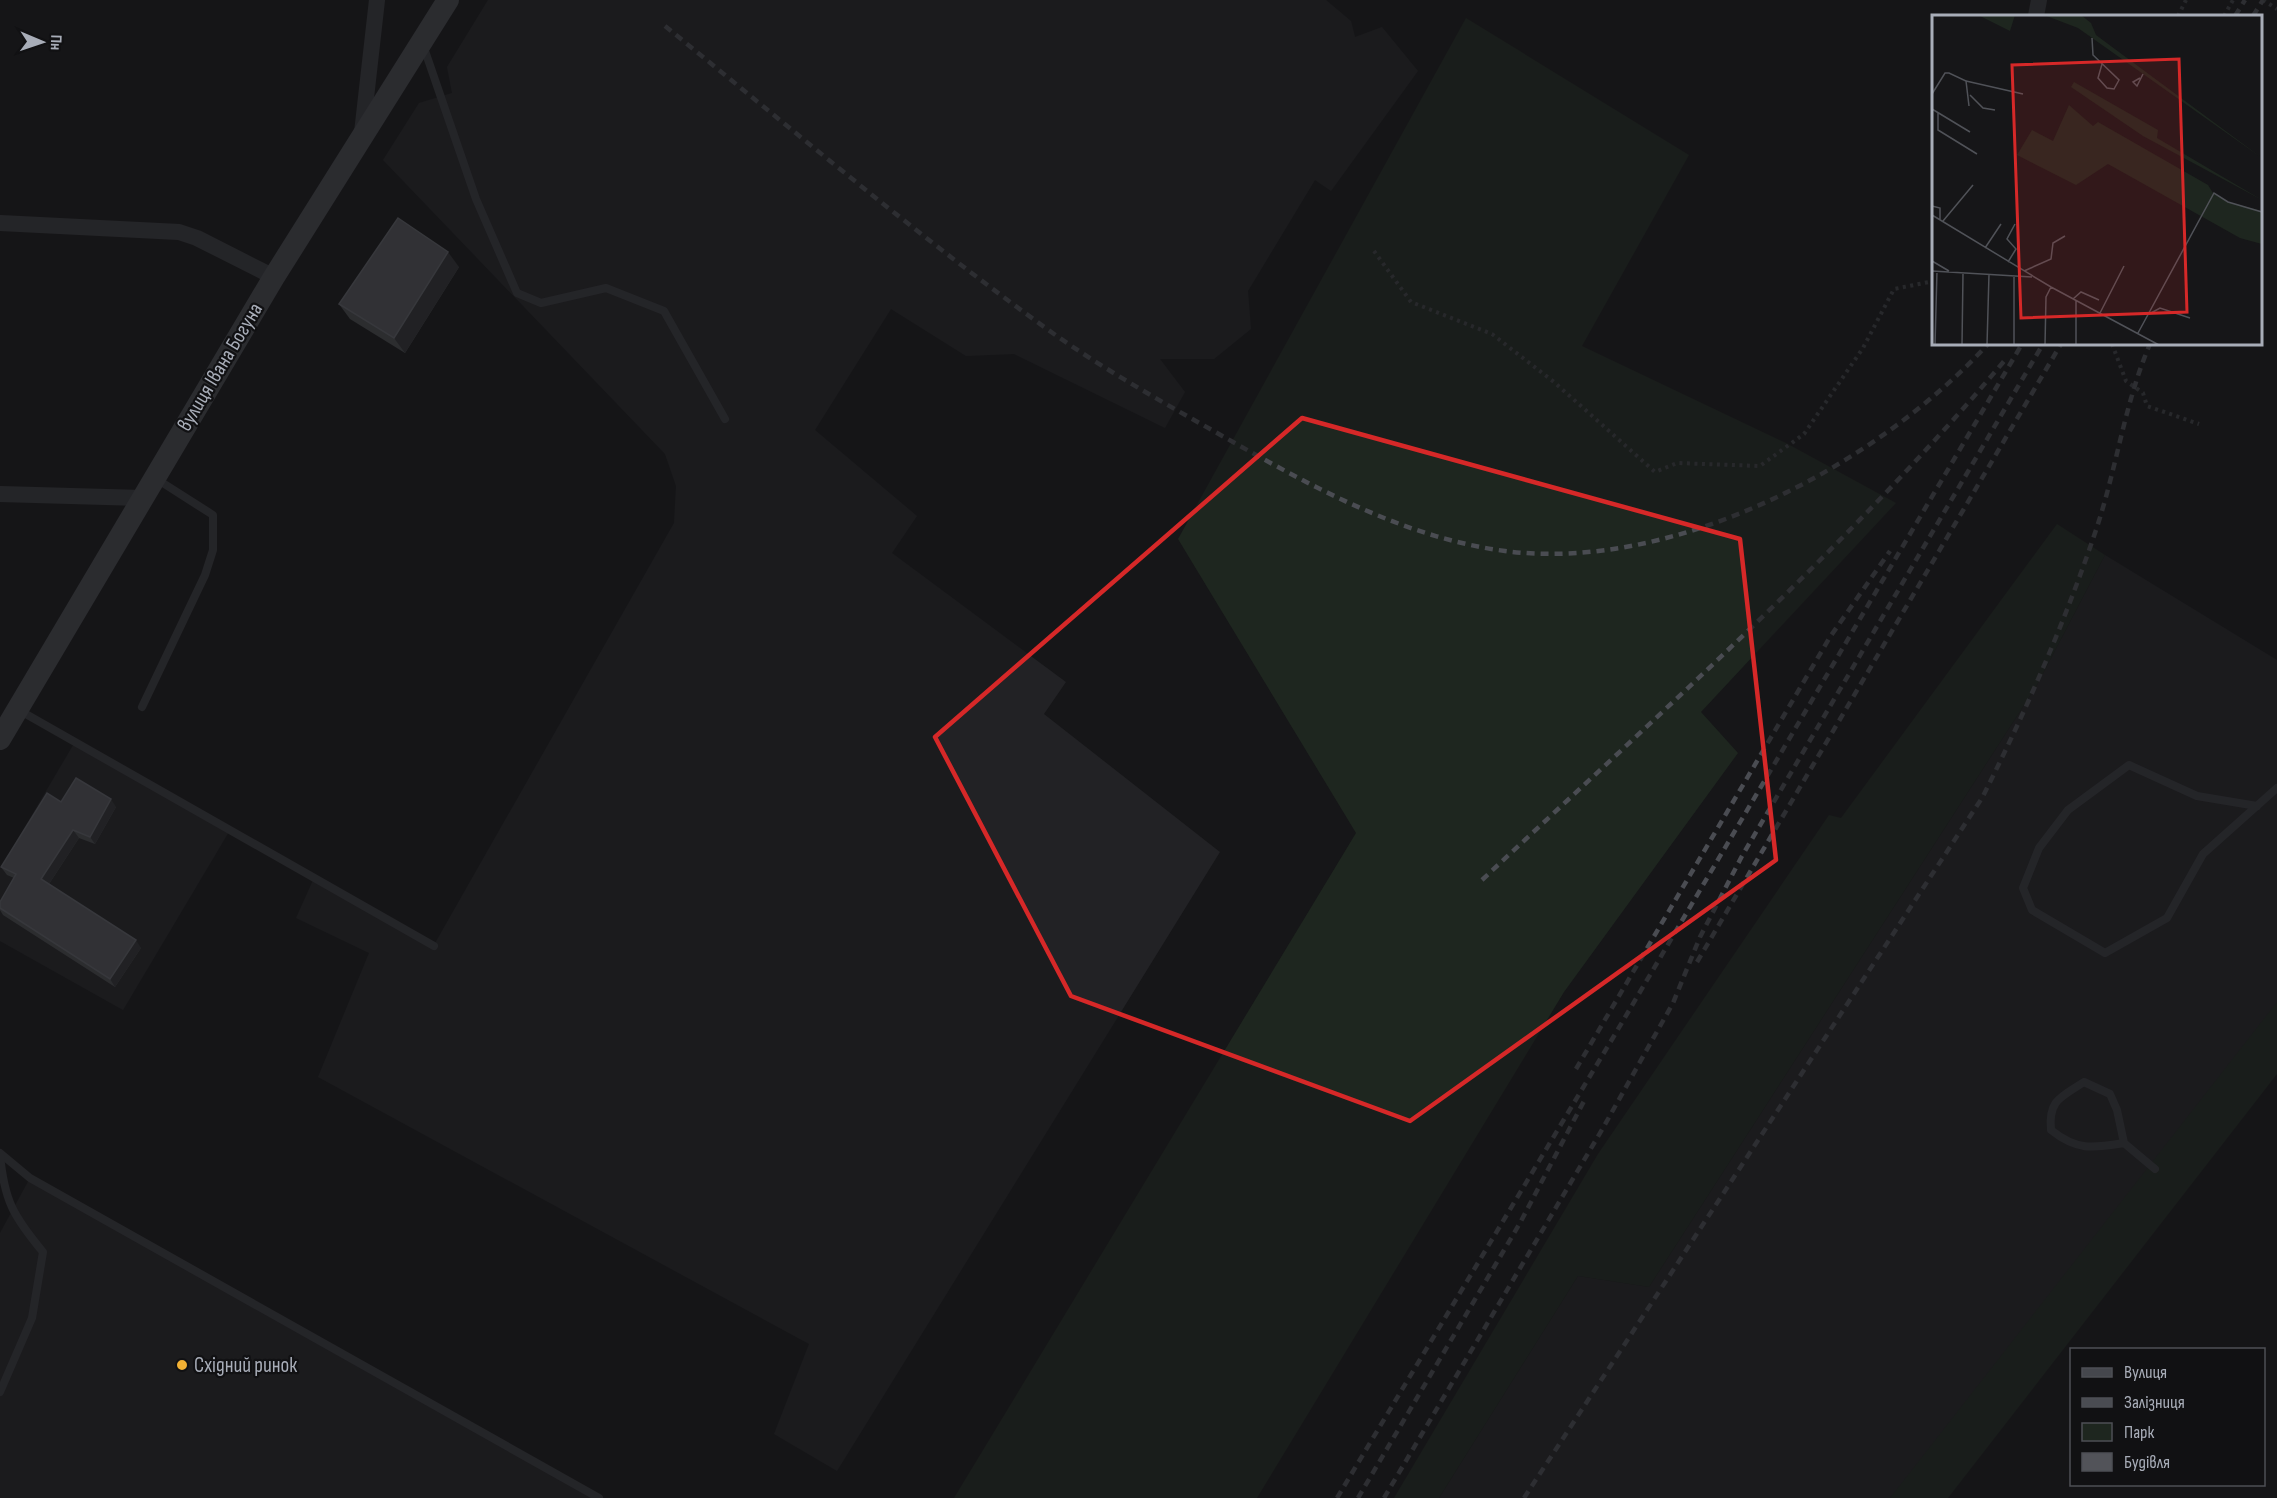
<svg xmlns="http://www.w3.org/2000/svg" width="2277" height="1498" font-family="'Sofia Sans Condensed',sans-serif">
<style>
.built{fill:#222225}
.green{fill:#1e261f}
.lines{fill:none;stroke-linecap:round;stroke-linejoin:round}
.path{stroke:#3d3f44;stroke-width:4;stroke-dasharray:3 4.5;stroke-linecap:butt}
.lane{stroke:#37383d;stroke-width:8}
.street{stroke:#37383d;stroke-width:16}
.secondary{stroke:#45474d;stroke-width:22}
.rail{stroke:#4a4c52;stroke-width:4.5;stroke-dasharray:8 6;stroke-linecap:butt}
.wall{fill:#47494d}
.shaded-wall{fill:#2f3033}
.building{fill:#525359;stroke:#5f6168;stroke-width:1.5}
.marked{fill:none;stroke:#d62828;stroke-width:4.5;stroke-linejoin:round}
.poi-dot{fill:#f2b134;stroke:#111113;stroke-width:2}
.labels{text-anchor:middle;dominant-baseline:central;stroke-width:4.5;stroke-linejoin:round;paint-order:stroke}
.street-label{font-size:21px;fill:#a8adb8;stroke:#111113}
.poi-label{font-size:21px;fill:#a8adb8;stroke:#111113;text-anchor:start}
.inset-road{fill:none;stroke:#505258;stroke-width:1.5}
.view{fill:#d62828;fill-opacity:0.15;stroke:#d62828;stroke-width:3}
.inset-edge{fill:none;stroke:#a8adb8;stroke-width:3}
</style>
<rect width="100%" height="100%" fill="#161618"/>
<g class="built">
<path d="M488 0H1326L1351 21 1355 37 1382 27 1418 71 1331 191 1315 180 1248 291 1251 329 1214 359H1160L1185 392 1165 428 1014 354 966 356 891 309 815 430 917 516 892 553 1066 682 1044 714 1220 852 837 1471 774 1434 809 1344 318 1077 369 953 296 918 314 878 434 945 674 523 676 486 665 454 383 160 419 103 452 93 447 67Z"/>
<path d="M2105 555 2277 660V1015L1920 1498H1439L1578 1276 1649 1287 2037 685Z"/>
<path d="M75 742 230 830 123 1010 0 941V869Z"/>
<path d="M30 1178 599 1498H0V1233Z"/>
</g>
<g class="green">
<path d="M1466 18 1689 155 1582 346 1786 443 1896 503 1701 712 1738 753 1564 992 1257 1498H954L1356 833 1178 539Z"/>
<path d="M2057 524 2105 555 2037 685 1649 1287 1578 1276 1439 1498H1394L1598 1154 1829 815 1841 818Z"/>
<path d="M2277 1002V1074L1948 1498H1890Z"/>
</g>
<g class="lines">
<g class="path">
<path d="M2263 0 2277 9"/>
<path d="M2178 16 2186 0"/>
<path d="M2224 16 2233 0"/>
<path d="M1374 251 1411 302 1492 334 1554 382 1655 472 1677 463 1760 466 1804 434 1863 348 1894 289 1934 281"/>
<path d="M2112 344 2126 381 2143 393 2147 406 2199 424"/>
</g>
<g class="lane">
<path d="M423 45 476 199 517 293 541 303 606 288 664 311 725 419"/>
<path d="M142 707 205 575 213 550V515L155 478"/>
<path d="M17 709 434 946"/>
<path d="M2257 806 2197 796 2129 765 2068 810 2039 848 2023 888 2032 910 2105 953 2167 918 2203 854 2277 788"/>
<path d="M2124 1143 2117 1110 2110 1094 2084 1082C2061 1097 2048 1100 2051 1130 2077 1151 2093 1148 2124 1143L2155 1169"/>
<path d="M0 1153 30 1178 599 1498"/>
<path d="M0 1154C4 1201 14 1217 43 1252L32 1318 0 1392"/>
</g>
<g class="street">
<path d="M2036 16 2039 0"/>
<path d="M362 133 377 0"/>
<path d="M0 223 179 232 197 238 274 277"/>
<path d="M0 494 142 498"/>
</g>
<path class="secondary" d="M0 739 274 277 448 0"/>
<g class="rail">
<path d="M2235 16 2245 0"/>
<path d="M2253 16 2263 0"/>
<path d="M665 26C793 130 920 238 1054 334 1111 374 1173 408 1233 442 1318 490 1407 538 1505 551 1674 573 1877 465 1988 344"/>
<path d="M1482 880C1661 712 1847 548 2005 360"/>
<path d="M1697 962 2061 344"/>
<path d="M1576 1069 1830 637 1890 551"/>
<path d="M1337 1498 1614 1036 2022 344"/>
<path d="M1358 1498 1520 1223 1584 1101"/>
<path d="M1384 1498 1603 1128 1673 1003 1700 937 1742 856 2043 344"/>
<path d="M1524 1498 1982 798C2026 711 2066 620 2097 527 2117 466 2125 402 2150 344"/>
</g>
</g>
<g class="wall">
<path d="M459 267 405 353 350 319 339 304Z"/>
<path d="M61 802 116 807 95 844 79 838 49 884 141 948 115 987 3 915 0 910V902L14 878 7 875 1 867Z"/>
</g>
<g class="shaded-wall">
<path d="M448 252 459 267 405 353 394 338Z"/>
<path d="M111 799 116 807 95 844 90 837Z"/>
<path d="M73 830 79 838 47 887 41 879Z"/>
<path d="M136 940 141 948 115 987 110 979Z"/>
</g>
<g class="building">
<path d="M398 218 448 252 394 338 339 304Z"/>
<path d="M76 778 111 799 90 837 73 830 41 879 136 940 110 979 0 908V902L16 874 1 867 47 793 61 802Z"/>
</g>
<path d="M0 0H2277V1498H0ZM1302 418 1740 539 1776 860 1410 1121 1071 996 935 737Z" fill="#161618" fill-opacity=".55" fill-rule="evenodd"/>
<path class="marked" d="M1302 418 1740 539 1776 860 1410 1121 1071 996 935 737Z"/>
<circle class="poi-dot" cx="182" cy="1365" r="6"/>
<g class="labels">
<g class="street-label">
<text transform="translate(220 367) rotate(-59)">вулиця Івана Богуна</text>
</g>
<g class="poi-label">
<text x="194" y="1365">Східний ринок</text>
</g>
</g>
<g transform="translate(1932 15)">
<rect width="330" height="330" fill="#161618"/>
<path d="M46 0H83L78 16ZM112 0H149L159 8 164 20 330 143 146 13ZM142 67 226 115 225 123 330 185 211 121 139 72ZM137 90 161 111 166 107 276 170 281 178 296 187 330 196V229L308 223 176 149 144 170 85 140 100 115 121 126Z" fill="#1e261f"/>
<path class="inset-road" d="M160 23 161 40 187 65 182 74 175 73 166 63 170 49M208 63 201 67 205 71 211 59M34 66 91 79M0 79 13 58H17L34 66 37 91M38 80 51 93 63 95M0 94 38 117M6 98V115L45 139M0 191 8 193V205M0 200 119 272 227 330M11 206 41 170M53 233 69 209M0 246 17 256M76 247 84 234 75 224 83 209M0 256 100 262M92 256 119 244 121 228 133 221M82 261V330M141 284 149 277 167 285M144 285V330M168 298 192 251M217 299 228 293 258 303M206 318 282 178 296 187 330 197M3 330 5 256M30 330 31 258M55 330 57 259M113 330 114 282 119 272"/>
<path class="view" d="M247 44 255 297 89 303 80 50Z"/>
<rect width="330" height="330" class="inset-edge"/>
</g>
<rect x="2070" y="1348" width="195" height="138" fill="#111113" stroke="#4d4f55" stroke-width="1.5"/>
<rect x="2082" y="1368" width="30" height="9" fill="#45474d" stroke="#4d4f55" stroke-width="1.5"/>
<text x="2124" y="1378" font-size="18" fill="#a8adb8">Вулиця</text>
<rect x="2082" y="1398" width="30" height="9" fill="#4a4c52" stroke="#4d4f55" stroke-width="1.5"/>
<text x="2124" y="1408" font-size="18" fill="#a8adb8">Залізниця</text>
<rect x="2082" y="1423" width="30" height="18" fill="#1e261f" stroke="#4d4f55" stroke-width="1.5"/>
<text x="2124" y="1438" font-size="18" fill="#a8adb8">Парк</text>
<rect x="2082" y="1453" width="30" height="18" fill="#525359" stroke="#4d4f55" stroke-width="1.5"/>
<text x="2124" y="1468" font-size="18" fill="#a8adb8">Будівля</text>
<g transform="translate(42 42) rotate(92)" stroke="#111113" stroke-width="4.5" paint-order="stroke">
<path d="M0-4.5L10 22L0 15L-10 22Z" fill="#a8adb8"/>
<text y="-9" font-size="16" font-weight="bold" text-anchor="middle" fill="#a8adb8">Пн</text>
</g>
</svg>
